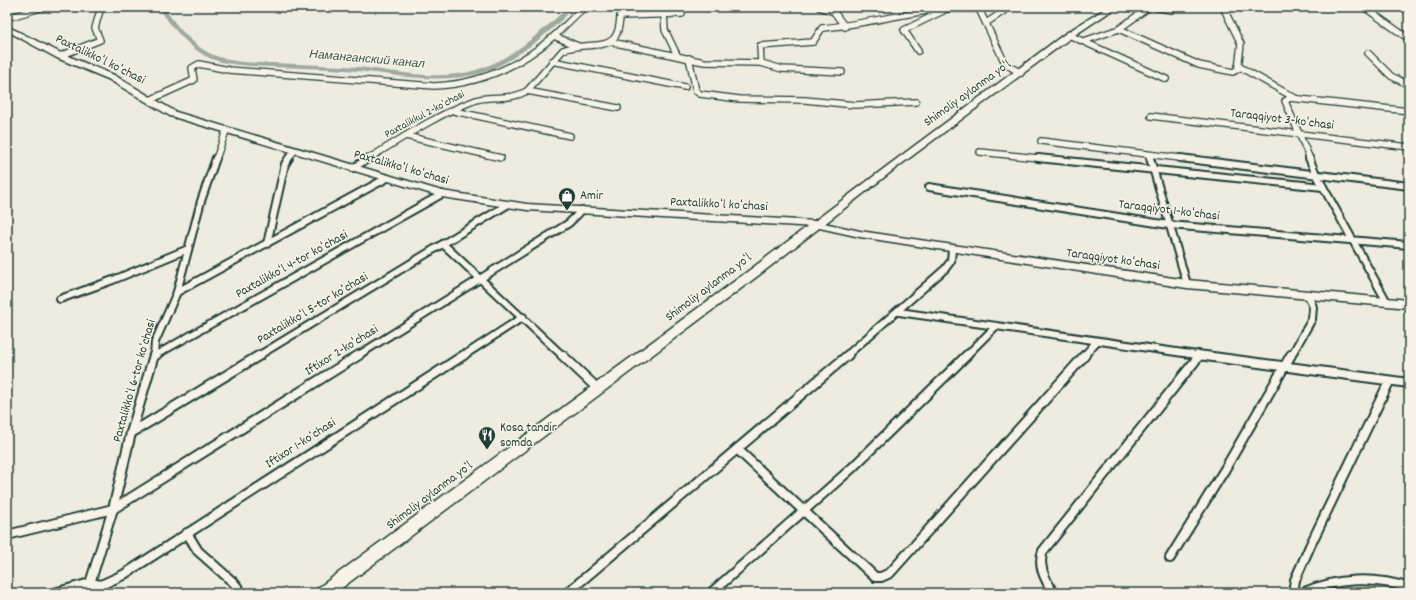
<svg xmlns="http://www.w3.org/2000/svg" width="1416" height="600" font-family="Dekko,sans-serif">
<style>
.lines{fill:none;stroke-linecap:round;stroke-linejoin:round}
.canal{fill:#9fa99f;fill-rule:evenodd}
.street-far2-casing{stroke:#1f3d34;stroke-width:8}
.street-far1-casing{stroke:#1f3d34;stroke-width:10}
.street-casing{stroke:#1f3d34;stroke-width:12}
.secondary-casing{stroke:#1f3d34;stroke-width:3}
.primary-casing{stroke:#1f3d34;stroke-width:3}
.street-far2{stroke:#f7f3e8;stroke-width:5.5}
.street-far1{stroke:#f7f3e8;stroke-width:6}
.street{stroke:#f7f3e8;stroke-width:8}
.secondary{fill:#f7f3e8;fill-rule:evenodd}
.primary{fill:#f7f3e8;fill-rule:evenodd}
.labels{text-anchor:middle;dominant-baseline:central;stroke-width:3;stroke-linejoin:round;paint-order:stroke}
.far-street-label{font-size:11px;fill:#1f3d34;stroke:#f7f3e8}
.far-water-label{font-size:12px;font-style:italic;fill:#3f584f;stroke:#f7f3e8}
.street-label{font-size:13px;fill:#1f3d34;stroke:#f7f3e8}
.poi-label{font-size:13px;fill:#1f3d34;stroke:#f7f3e8;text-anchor:start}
</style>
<rect width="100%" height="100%" fill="#eeece1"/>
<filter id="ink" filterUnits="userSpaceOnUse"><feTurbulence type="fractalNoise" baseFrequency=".025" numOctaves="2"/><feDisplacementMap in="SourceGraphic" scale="8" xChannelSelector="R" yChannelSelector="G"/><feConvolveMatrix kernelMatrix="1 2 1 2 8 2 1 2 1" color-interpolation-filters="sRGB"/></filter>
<g filter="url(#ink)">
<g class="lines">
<path class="canal" d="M158 7H164C176 26 195 48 216 56 234 63 255 63 273 63 297 64 320 65 343 66 387 68 433 83 476 70 512 59 541 32 568 7H574C552 32 510 65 478 74 433 85 389 73 345 70 321 68 296 68 272 67 252 66 231 66 212 59 190 50 171 26 158 7Z"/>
<g class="street-far2-casing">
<g id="street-far2">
<path d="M819 7 834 12 845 27"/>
<path d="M978 7 1003 59 1007 65 1021 73"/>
<path d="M1154 7 1171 10"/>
<path d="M1364 7 1409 39"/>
<path d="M664 15 665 30 677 55"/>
<path d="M621 16 682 14"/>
<path d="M7 18 44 7"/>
<path d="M986 23 1010 7"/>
<path d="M1119 29 1199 65 1233 72 1238 69 1241 44 1223 7"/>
<path d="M1069 35 1166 79"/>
<path d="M554 36 578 46"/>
<path d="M1084 41 1119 29 1149 7"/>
<path d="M611 42 704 62 761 63 782 69 842 72"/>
<path d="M918 51 904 30 943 11"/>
<path d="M1368 53 1391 76 1409 85"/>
<path d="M60 56 100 40 95 28 101 7"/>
<path d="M689 58 696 91 700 94 739 99 805 100 855 105 916 102"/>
<path d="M552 61 685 87"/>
<path d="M761 63 760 46 813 42 822 28C875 24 925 5 979 9"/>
<path d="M1238 66 1295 98"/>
<path d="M527 91 618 108"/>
<path d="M150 100 194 80 192 68 199 64 229 70 434 86C479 84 519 67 554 36 564 27 574 16 585 7"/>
<path d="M454 111 570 136"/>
<path d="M1151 116 1409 147"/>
<path d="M406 136 501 158"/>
<path d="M1041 141 1188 159"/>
<path d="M980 152 1048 159"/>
<path d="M1149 155 1150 159"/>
<path d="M216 159 226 131"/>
<path d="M288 159 294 151"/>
<path d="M368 159C402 138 438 114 476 100 495 94 507 102 527 91L563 50C595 38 622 60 620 7"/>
<path d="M1310 159 1285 101 1290 98 1409 111"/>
</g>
</g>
<g class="street-far1-casing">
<g id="street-far1">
<path d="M1038 158 1323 187"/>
<path d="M1150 158 1187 284"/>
<path d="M1180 158 1409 186"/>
<path d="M1309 158 1316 174 1387 302"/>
<path d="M353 168 369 158"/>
<path d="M929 187 1169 225 1409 245"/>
<path d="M267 244 285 164 289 158"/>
<path d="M443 244 563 356"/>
<path d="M177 292 387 178"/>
<path d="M60 299 113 280 188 249"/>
<path d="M899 312 1204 356"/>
<path d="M154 356 442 194"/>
<path d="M154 356 155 342 177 292 201 201 216 158"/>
<path d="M258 356 507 205"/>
<path d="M357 356 569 223 582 210"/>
<path d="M463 356 523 317"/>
<path d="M846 356 945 269 951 261 952 249"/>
<path d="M966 356 996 326"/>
<path d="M1084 356 1097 341"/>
<path d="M1291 356 1312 319 1313 307 1308 295"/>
</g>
</g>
<g class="street-casing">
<g id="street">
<path d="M562 355 597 388"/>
<path d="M1198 355 1409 383"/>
<path d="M154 356 156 355"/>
<path d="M131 433 260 355"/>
<path d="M737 449 875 577H881L890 573 1085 355"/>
<path d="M187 533 198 551 234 583 242 593"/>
<path d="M7 535 113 509 359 355"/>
<path d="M1170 558 1225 469 1291 355"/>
<path d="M54 593 90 583 101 585 123 575 464 355"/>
<path d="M87 593 113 509 131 433 154 355"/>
<path d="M567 593 848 355"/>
<path d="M711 593 852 468 967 355"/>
<path d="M1053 593C1046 580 1037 566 1043 551L1199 356"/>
<path d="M1293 593 1295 580 1310 546 1389 382"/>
<path d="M1302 593C1335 578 1375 576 1409 588"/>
</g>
</g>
<g class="secondary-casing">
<path id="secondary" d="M7 26 63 54 114 75 176 112 442 191 527 204 815 221 860 231 1187 280 1409 300V308L1187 288 860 237 815 227 527 210 442 197 170 116 108 79 57 58 7 31Z"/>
</g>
<g class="primary-casing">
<path id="primary" d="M1108 7H1117L1072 37 896 168 763 272 335 593H316L318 588 755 266 890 164 1066 33Z"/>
</g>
<use href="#street-far2" class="street-far2"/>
<use href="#street-far1" class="street-far1"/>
<use href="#street" class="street"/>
<use href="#secondary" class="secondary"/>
<use href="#primary" class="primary"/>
</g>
</g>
<defs>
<g id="shop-pin" transform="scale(0.9)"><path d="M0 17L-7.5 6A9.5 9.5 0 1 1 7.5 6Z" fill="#1f3d34" stroke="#f7f3e8"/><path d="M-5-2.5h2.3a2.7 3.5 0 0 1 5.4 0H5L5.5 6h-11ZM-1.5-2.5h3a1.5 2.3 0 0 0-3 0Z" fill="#fff"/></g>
<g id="restaurant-pin" transform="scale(0.9)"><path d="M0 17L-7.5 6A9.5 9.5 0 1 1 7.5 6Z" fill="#1f3d34" stroke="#f7f3e8"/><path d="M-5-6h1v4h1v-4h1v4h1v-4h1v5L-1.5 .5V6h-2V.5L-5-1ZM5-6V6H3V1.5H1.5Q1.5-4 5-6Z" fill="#fff"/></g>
</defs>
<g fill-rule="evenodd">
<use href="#shop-pin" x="567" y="196"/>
<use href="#restaurant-pin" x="487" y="435"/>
</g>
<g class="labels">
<g class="far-street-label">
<text transform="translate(425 115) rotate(-28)">Paxtalikkul 2-koʻchasi</text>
</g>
<g class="far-water-label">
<text transform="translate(367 60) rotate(5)">Наманганский канал</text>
</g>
<g class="street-label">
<text transform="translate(100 60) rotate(26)">Paxtalikkoʻl koʻchasi</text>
<text transform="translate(968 94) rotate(-36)">Shimoliy aylanma yoʻl</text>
<text transform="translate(1282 120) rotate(7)">Taraqqiyot 3-koʻchasi</text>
<text transform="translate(401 168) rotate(16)">Paxtalikkoʻl koʻchasi</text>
<text transform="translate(719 205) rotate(3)">Paxtalikkoʻl koʻchasi</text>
<text transform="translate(1169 211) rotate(7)">Taraqqiyot 1-koʻchasi</text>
<text transform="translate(1113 260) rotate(8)">Taraqqiyot koʻchasi</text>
<text transform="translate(292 265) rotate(-29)">Paxtalikkoʻl 4-tor koʻchasi</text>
<text transform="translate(709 288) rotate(-37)">Shimoliy aylanma yoʻl</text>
<text transform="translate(313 309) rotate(-31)">Paxtalikkoʻl 5-tor koʻchasi</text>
<text transform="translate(342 351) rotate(-32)">Iftixor 2-koʻchasi</text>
<text transform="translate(135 381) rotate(-74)">Paxtalikkoʻl 6-tor koʻchasi</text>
<text transform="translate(301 444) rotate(-33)">Iftixor 1-koʻchasi</text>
<text transform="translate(430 496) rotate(-37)">Shimoliy aylanma yoʻl</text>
</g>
<g class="poi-label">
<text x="580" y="196">Amir</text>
<text x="500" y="428">Kosa tandir<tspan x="500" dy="15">somda</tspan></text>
</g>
</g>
<rect width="1416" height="600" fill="none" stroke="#f7f3e8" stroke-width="24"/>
<rect x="12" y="12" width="1392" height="576" fill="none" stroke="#1f3d34" stroke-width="1.5" filter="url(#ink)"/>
</svg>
